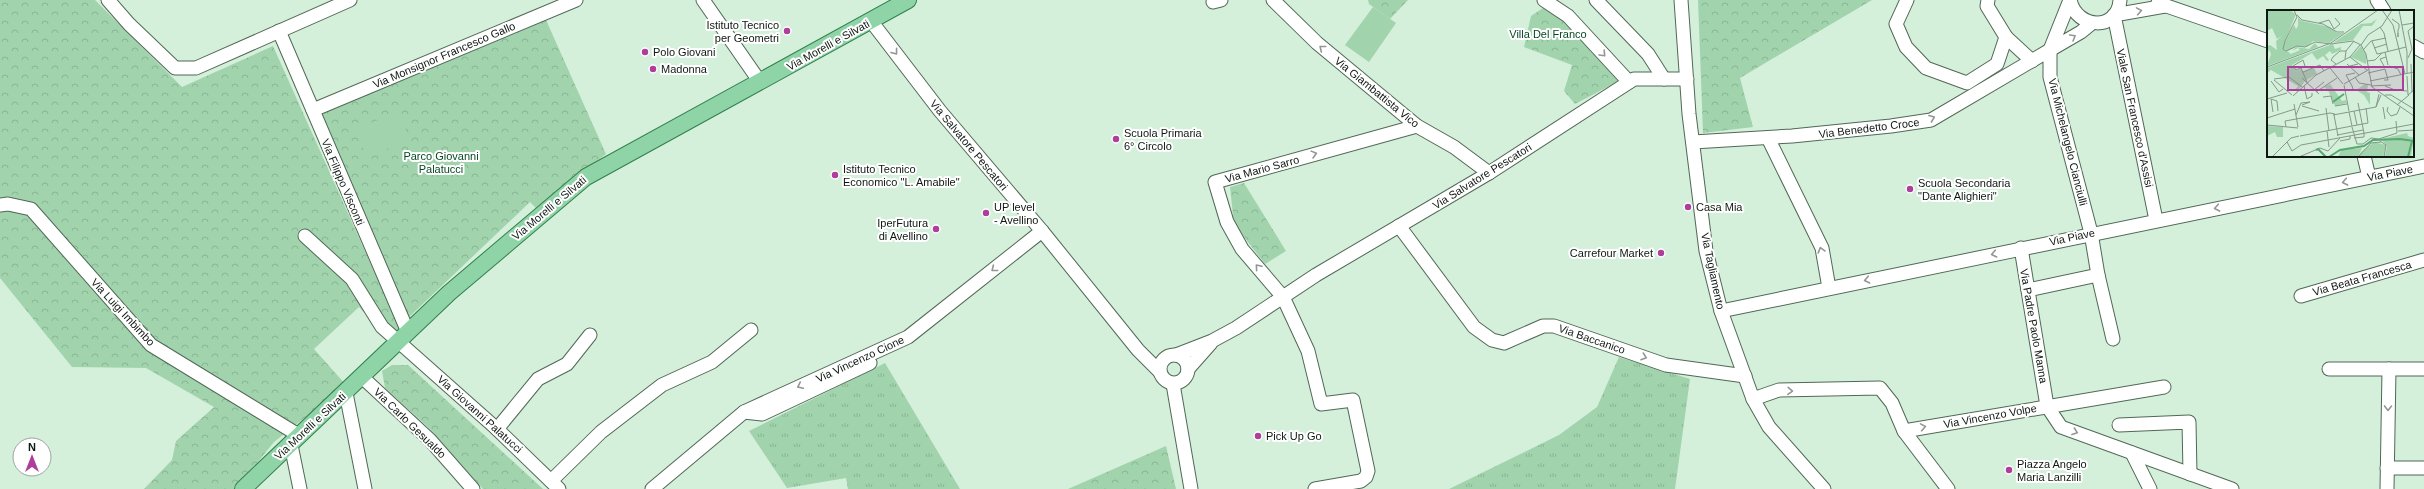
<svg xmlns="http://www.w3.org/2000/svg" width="2424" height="489" font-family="Helvetica,sans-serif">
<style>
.grass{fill:url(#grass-tufts)}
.forest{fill:url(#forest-crowns)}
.garden{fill:#a1d4ad}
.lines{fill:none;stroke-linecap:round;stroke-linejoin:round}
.minor-casing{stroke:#516856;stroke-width:15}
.major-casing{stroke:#317f4c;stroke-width:18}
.minor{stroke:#fff;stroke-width:13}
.major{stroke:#8fd4a7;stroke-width:16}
.oneway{stroke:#939794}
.poi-dot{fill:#ae3e9b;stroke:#fff;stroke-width:1.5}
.labels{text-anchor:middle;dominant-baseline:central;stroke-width:4;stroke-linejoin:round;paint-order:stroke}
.poi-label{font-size:11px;fill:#0e1811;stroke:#fff;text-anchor:start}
.park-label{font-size:11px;fill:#064922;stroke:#fff}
.street-label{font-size:11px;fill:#0e1811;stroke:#fff}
.inset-river{fill:none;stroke:#56aa6f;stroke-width:2}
.inset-road{fill:none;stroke:#85998a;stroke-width:1}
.view{fill:#ae3e9b;fill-opacity:0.15;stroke:#ae3e9b;stroke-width:2}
.inset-edge{fill:none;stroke:#0e1811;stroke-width:2}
</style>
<defs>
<pattern id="grass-tufts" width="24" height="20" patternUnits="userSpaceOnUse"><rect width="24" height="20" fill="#a1d4ad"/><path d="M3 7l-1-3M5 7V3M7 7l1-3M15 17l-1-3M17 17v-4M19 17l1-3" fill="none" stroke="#89b594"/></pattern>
<pattern id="forest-crowns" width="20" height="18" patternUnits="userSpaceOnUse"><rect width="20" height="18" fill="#a1d4ad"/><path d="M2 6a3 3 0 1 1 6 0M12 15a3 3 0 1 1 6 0" fill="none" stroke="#89b594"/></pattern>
</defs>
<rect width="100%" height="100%" fill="#d4efda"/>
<g class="grass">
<path d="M1619 357 1690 379 1675 489H1449L1559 435 1597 407Z"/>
<path d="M885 363 960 489H848L846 478 787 488 749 431Z"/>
</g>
<g class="forest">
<path d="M0 0H95L182 87 273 46 400 329 391 341 359 307 314 349 346 385 274 442 236 489H144L172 460 176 441 214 407 146 368 72 367 0 278Z"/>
<path d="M1368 0H1408L1390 19 1369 4Z"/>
<path d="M1698 0H1872L1740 78 1753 127 1703 133Z"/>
<path d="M1546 6 1575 31 1619 81 1575 104 1564 91 1572 65 1524 47 1531 16Z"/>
<path d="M546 20 606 154 536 208 530 202 408 318 321 114Z"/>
<path d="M1244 183 1286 251 1265 264 1234 224 1230 187Z"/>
<path d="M392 365H408L543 489H483L430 429 385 388 382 371Z"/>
<path d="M1166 446 1176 489H1068Z"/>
</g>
<g class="garden">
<path d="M1373 7 1396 23 1369 62 1345 45Z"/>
<path d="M398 111 410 139 367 157 355 130Z"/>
</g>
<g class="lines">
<g class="minor-casing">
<g id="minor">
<path d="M108 0 129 24 175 68H196L350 0"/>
<path d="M703 0 760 82"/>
<path d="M1273 0 1317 43 1417 126 1454 147 1489 173"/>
<path d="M1544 0 1568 16 1629 82"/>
<path d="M1596 0 1648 54 1664 79"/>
<path d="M1681 0 1689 114 1706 251 1721 311 1753 399 1769 427 1824 489"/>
<path d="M1907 0 1896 24 1906 47 1926 68 1967 83 1997 64 2006 37 1987 6 1988 0"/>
<path d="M2070 0 2050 50 2081 32 2092 23"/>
<path d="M2070 0C2077 30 2118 31 2120 0"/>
<path d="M2377 0 2384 11"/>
<path d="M1213 2 1221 0"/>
<path d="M2158 3 2268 41"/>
<path d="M871 21 940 111 1042 231 1138 350 1159 371"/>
<path d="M279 31 408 332"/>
<path d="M2006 37 2032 61"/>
<path d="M2413 46 2424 52"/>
<path d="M313 110 576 0"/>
<path d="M1768 138 1822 248 1829 288"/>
<path d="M1693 142 1792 136 1891 126 1931 120 2050 50V77L2091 233 2098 275 2028 290"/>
<path d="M2364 156 2369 177"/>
<path d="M0 205 8 204 31 209 151 345 300 436"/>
<path d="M2156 220 2114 15 2165 6"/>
<path d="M1399 226 1474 327 1492 340 1504 343 1543 326H1554L1666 365 1745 376"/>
<path d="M305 236 352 279 382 327 497 429 559 489"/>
<path d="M2021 248 2047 406 2061 427 2232 489"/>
<path d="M2098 275 2113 339"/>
<path d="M2301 296 2424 260"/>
<path d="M1721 311 2424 166"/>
<circle cx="1174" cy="369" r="14"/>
<path d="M1176 355 1212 341 1236 328 1316 275 1489 173 1634 79H1687"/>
<path d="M1188 369 1211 343"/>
<path d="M2329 369H2424"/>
<path d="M362 377 430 440 473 489"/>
<path d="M1173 384 1191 489"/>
<path d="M346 393 365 489"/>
<path d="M1753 399 1779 390 1880 388 1892 403 1904 431 2164 387"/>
<path d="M744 412 762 414 870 363"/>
<path d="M2119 425 2189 422 2190 474"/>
<path d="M497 429 538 379 567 364 590 335"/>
<path d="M1904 431 1948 489"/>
<path d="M291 445 300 489"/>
<path d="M2132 453 2150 489"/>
<path d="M2387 468H2424"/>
<path d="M551 481 601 432 662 385 712 362 751 330"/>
<path d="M652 489 744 412 908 337 1042 231"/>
<path d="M1315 489 1361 481 1366 477 1368 471 1353 400 1321 404 1308 351 1283 297 1242 249 1227 222 1215 182 1417 126"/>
<path d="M2387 489 2389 369"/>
</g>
</g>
<g class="major-casing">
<path id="major" d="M243 489 449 293 586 177 908 0"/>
</g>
<use href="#minor" class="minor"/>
<use href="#major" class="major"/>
</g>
<defs><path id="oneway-chevron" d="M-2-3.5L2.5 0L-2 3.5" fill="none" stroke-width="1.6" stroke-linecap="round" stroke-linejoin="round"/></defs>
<g class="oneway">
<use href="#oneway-chevron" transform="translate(2139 11) rotate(-10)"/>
<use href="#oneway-chevron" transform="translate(2073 37) rotate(-30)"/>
<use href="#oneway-chevron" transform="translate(1322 48) rotate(-141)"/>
<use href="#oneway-chevron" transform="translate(895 52) rotate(53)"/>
<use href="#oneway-chevron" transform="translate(1603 54) rotate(47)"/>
<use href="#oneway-chevron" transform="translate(1932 118) rotate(-21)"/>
<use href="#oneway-chevron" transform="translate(1314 154) rotate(-15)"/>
<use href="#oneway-chevron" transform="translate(2345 182) rotate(169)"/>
<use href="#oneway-chevron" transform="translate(2217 208) rotate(169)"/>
<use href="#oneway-chevron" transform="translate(1821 250) rotate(-106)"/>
<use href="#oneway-chevron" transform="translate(1994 254) rotate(168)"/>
<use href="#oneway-chevron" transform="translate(1258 267) rotate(-130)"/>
<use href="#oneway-chevron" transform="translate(994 269) rotate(142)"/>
<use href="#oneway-chevron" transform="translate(1867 280) rotate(168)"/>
<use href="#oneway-chevron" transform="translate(1644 357) rotate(19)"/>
<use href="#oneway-chevron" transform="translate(800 386) rotate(155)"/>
<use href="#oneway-chevron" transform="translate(1790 391) rotate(2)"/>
<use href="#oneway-chevron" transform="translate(2388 408) rotate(91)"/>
<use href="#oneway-chevron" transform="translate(1923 427) rotate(-10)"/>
<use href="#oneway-chevron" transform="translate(2075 432) rotate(20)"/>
</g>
<g class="poi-dot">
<circle cx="787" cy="31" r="4"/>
<circle cx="645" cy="52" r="4"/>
<circle cx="653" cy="69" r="4"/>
<circle cx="1116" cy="139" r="4"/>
<circle cx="835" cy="175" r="4"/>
<circle cx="1910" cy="189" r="4"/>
<circle cx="1688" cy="207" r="4"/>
<circle cx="986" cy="213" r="4"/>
<circle cx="936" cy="229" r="4"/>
<circle cx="1661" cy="253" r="4"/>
<circle cx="1258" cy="436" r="4"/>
<circle cx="2009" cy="470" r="4"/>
</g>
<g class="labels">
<g class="poi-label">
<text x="779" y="25" text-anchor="end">Istituto Tecnico<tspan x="779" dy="13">per Geometri</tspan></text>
<text x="653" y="52">Polo Giovani</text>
<text x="661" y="69">Madonna</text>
<text x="1124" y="133">Scuola Primaria<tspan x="1124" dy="13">6° Circolo</tspan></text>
<text x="843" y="169">Istituto Tecnico<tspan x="843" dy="13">Economico "L. Amabile"</tspan></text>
<text x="1918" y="183">Scuola Secondaria<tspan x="1918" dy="13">"Dante Alighieri"</tspan></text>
<text x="994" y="207">UP level<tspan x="994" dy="13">- Avellino</tspan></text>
<text x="1696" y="207">Casa Mia</text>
<text x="928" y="223" text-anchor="end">IperFutura<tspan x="928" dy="13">di Avellino</tspan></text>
<text x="1653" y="253" text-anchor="end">Carrefour Market</text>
<text x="1266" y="436">Pick Up Go</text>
<text x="2017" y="464">Piazza Angelo<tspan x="2017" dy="13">Maria Lanzilli</tspan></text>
</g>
<g class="park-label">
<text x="1548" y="34">Villa Del Franco</text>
<text x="441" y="156">Parco Giovanni<tspan x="441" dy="13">Palatucci</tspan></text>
</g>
<g class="street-label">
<text transform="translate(828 45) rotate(-29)">Via Morelli e Silvati</text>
<text transform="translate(444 55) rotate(-23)">Via Monsignor Francesco Gallo</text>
<text transform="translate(1377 92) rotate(39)">Via Giambattista Vico</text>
<text transform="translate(2135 118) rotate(78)">Viale San Francesco d'Assisi</text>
<text transform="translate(1869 128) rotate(-7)">Via Benedetto Croce</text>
<text transform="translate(2068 142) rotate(76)">Via Michelangelo Cianciulli</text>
<text transform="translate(969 145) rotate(50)">Via Salvatore Pescatori</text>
<text transform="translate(1262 169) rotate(-15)">Via Mario Sarro</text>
<text transform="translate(2390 173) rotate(-11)">Via Piave</text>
<text transform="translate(1482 176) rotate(-32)">Via Salvatore Pescatori</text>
<text transform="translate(343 182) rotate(67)">Via Filippo Visconti</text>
<text transform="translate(549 208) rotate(-40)">Via Morelli e Silvati</text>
<text transform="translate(2072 237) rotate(-12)">Via Piave</text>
<text transform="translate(1713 271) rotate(78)">Via Tagliamento</text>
<text transform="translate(2362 278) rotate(-16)">Via Beata Francesca</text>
<text transform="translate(123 312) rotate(47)">Via Luigi Imbimbo</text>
<text transform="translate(2034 326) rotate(80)">Via Padre Paolo Manna</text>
<text transform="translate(1592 339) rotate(19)">Via Baccanico</text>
<text transform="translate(860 359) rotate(-25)">Via Vincenzo Cione</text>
<text transform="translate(480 414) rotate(42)">Via Giovanni Palatucci</text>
<text transform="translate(1990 416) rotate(-10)">Via Vincenzo Volpe</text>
<text transform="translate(410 423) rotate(44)">Via Carlo Gesualdo</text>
<text transform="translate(310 426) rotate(-43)">Via Morelli e Silvati</text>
</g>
</g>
<g transform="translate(2267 10)">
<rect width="147" height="147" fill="#d4efda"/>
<path d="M63 74 75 91 79 90 80 93 68 96 61 80 57 77ZM98 74 101 75 100 82 103 83V95L97 85 89 80Z" fill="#a1d4ad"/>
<path d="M0 0H22L29 4 17 34 27 15 29 19 31 16V7L35 11 63 17 70 23H77L62 33 46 31 40 37 30 36 21 41 16 38 24 44 33 40 31 38 25 41 29 37 42 39 48 33 51 37 0 56 4 44 2 39 0 47V36L3 35 10 40 9 31 15 26 10 29 5 18 0 21ZM110 9 105 16H96L86 30 66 33 94 14 104 13ZM66 34 68 39 74 37V40L65 44 63 41 58 45 62 50 60 51 56 46 50 50 45 43 25 55 29 61 34 59 36 62 47 58 50 64 38 71 30 82 28 80 31 76 4 60 0 63V58ZM0 116 16 117V127H10L8 122 0 126ZM140 123 141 126 147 128 144 147H118L120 136 114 129ZM107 132 119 135 116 147H91L94 142ZM95 138 91 147H71L74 140Z" fill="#a1d4ad"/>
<path d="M94 36 99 44V54L84 47Z" fill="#a1d4ad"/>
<path class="inset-river" d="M66 92 77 84M49 140 51 139 59 147M62 147 73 140 97 136 106 130 133 129 147 131M141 147 145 131"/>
<path class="inset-road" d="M27 0 30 7 18 31 16 39 19 41 30 36 38 37 48 32 64 34 86 31 94 35M115 0 126 15 138 64M132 0 140 42V64M30 5 35 10 56 14 70 22H77M125 9 132 14V18L131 20V27V23M52 13 62 10 67 19M135 15 147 13M113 17 117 23 121 41M67 19 73 14 68 8M105 31 110 44 115 43M94 35 99 44 105 77 147 106M94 35 101 25 115 16 125 0M107 38 120 34M97 39 104 31 119 28M118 42 121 55M83 47 100 60M141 48 145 39 141 21 147 16M78 49 79 41 87 31M100 51 108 50 115 43 139 37M69 54 64 50 66 47 73 41H79M80 54 92 65M144 54 145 82M117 56 113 49 119 47M122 56 131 59 134 65M0 57 64 33 111 0M79 57 91 54M34 58 29 60 26 56 36 50 38 56 34 58 40 72M63 58 76 74M36 62 53 55 57 61M101 63 118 59 121 70H117M140 66 141 85 147 80M88 67 92 73 104 75M35 68 52 84M7 69 22 67 35 77M7 70 25 85M4 71 12 82 16 79M103 71 147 62M77 74 101 60M77 75 82 101M37 76 40 89 45 86V83M104 76 124 75M118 76 128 80 140 81M47 80 57 72M83 80 86 79 85 76 79 65 88 63M49 82 70 68M118 85H124L147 99M26 86 49 65 83 47 93 35M56 87 64 86 66 94M0 89 20 83M4 89 10 91 11 101M4 89 6 102M91 93 97 123M27 94 31 117M130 95 142 85M35 96 52 101M68 96 80 94M109 97 114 85M109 97 112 84M116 97 118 109M121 97 120 101 124 106 130 104 133 97M59 98 62 121M87 101 90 115M82 102 85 116M29 105 34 93 43 92 35 95M66 105 109 97M67 105 71 126M0 108 28 99M0 115 31 118M85 116 101 113 99 98M19 117 18 111 63 103 68 104M85 117 90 134H96L104 128 112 129M60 121 62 137M131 121 147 120M70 125 96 120M33 126 85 116M87 128 97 127V123M112 129 130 123 129 111M73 131 83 129V126M113 131 119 135 117 147M20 132 25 141 34 135 147 114M53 138 61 141 73 128M5 147 24 128 32 126M32 147 53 138M91 147 104 133 114 132"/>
<path class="view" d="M21 57H136V80H21Z"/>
<rect width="147" height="147" class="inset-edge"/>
</g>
<g transform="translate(32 457)"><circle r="19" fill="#ffffff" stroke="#9fa3a0"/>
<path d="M0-3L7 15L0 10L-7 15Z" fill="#ae3e9b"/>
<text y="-6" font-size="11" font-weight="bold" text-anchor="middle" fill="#0e1811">N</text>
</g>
</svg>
